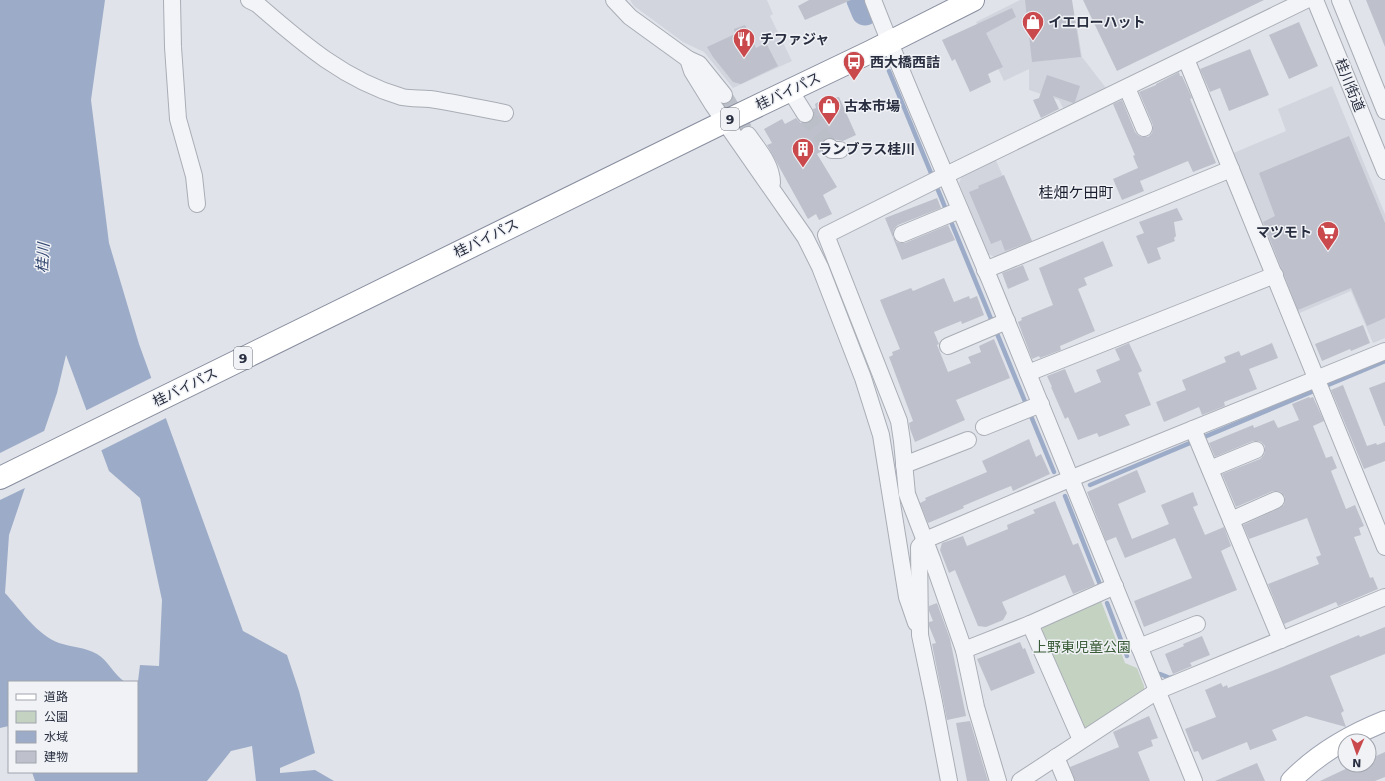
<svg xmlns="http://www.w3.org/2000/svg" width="1385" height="781" font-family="'DejaVu Sans','Noto Sans JP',sans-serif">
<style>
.built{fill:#d2d5de}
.green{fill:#c4d2c2}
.water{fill:#9cacc8}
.pier{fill:#e0e3e9}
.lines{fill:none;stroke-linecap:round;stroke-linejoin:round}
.stream{stroke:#9cacc8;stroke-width:4.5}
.river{stroke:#9cacc8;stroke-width:27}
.building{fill:#bec1cb}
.minor-tunnel{stroke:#bbbfc7;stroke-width:16;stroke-dasharray:16 8;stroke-linecap:butt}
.minor-casing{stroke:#a9adb6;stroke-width:18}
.major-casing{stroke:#a0a5b4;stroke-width:22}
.highway-casing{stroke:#888e9f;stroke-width:24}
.minor{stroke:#f3f4f7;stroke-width:16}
.major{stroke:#fff;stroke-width:20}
.highway{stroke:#fff;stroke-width:22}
.labels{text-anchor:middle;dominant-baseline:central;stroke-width:3;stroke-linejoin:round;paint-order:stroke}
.shield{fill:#f0f2f6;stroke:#656a77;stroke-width:1}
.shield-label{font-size:13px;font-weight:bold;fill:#292f40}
.poi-label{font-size:14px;font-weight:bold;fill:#292f40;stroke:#f0f2f6;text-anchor:start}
.street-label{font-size:14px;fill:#292f40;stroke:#f0f2f6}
.park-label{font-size:14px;fill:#395b37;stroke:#f0f2f6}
.neighbourhood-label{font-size:15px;fill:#1b2031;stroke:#f0f2f6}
.water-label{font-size:15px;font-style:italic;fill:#354972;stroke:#f0f2f6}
</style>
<rect width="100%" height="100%" fill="#e0e3e9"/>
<g class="built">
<path d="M630 0H767L773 14 770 16 792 61 733 88 704 52 683 42 634 6Z"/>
<path d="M1020 0H1065L1077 26 1082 57 1106 88 1064 110 1059 100 1029 90V69L1004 81 976 22Z"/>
<path d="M1332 86 1385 214V338L1373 343 1351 291 1295 315 1231 154 1286 131 1278 109Z"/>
<path d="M994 156 1033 244 997 258 988 254 959 183 963 173Z"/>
</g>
<path class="green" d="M1101 601 1125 663 1137 668 1144 686V690L1082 732 1040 634 1045 624Z"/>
<path class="water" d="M0 0H105L91 100 109 243 139 344 243 631 287 655 299 691 315 753 280 768V773L315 770 334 781H256L252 746 231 751 207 781H35L32 772H137V689L140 665 159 666 162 600 140 498 109 471 66 355 57 393 9 535 5 593C20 609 37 635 59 643 71 647 85 647 97 654 108 660 114 675 125 682H9V726L0 728Z"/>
<g class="pier">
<path d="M153 377 168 417 100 451 85 411Z"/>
<path d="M46 430 27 487 0 500V453Z"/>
</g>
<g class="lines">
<g class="stream">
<path d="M889 71 1054 472"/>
<path d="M1090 485 1385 361"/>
<path d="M1065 496 1101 587"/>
<path d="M1107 603 1127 656"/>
<path d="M1160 674 1170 678 1173 677"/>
</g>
<path class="river" d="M860 0 865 12"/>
</g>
<g class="building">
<path d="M809 0H851L805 20 798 6Z"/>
<path d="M1025 0H1072L1081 57 1032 62Z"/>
<path d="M1083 0H1264L1117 71Z"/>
<path d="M1366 0H1385V47L1372 15Z"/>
<path d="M1012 8 1016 17 986 33 1003 67 988 74 991 82 970 92 955 59 952 61 942 40Z"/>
<path d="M1299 22 1318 66 1289 79 1269 35Z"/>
<path d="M745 25 756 48 766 43 778 66 741 84 733 82 713 57 707 47 735 34 734 29Z"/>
<path d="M1250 49 1269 95 1229 111 1220 88 1210 92 1200 69Z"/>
<path d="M1179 72 1180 76H1182L1192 98 1190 99 1216 163 1193 172 1188 161 1140 181 1144 191 1122 200 1113 179 1138 168 1133 156 1135 155 1113 104 1122 100 1135 132 1138 135 1142 137H1148L1152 133 1153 129V125L1139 92 1156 85V84Z"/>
<path d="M1047 75 1080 86 1075 102 1073 103 1053 96 1059 109 1041 118 1033 100 1039 98Z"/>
<path d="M839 97 856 135 843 141 837 140 830 138 825 139 822 142 821 147 822 151 817 154 837 187 823 195 832 214 819 220 816 214 808 219 767 145 772 143 764 129 782 119 785 124 796 118 801 123H805L810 122 814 118V114L813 109 816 108 815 104 825 98Z"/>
<path d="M1349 136 1385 223V318L1367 326 1351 288 1298 310 1263 222 1275 216 1259 173Z"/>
<path d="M1004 175 1032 241 1005 251 1001 240 991 244 969 192 979 188 978 186Z"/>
<path d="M937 198 941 208 898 225 894 229 893 232V237L897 242 900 243H905L948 225 955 240 902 260 885 218Z"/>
<path d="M1177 208 1183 220 1174 222 1176 236 1174 238 1175 241 1157 248 1161 259 1148 264 1136 236 1144 233 1139 222Z"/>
<path d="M1103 241 1113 266 1084 278 1087 285 1078 289 1095 331 1060 346 1061 350 1040 358 1039 356 1032 359 1018 322 1022 320 1021 318 1053 305 1039 268Z"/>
<path d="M1023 265 1029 280 1008 289 1002 273Z"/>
<path d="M944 278 954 302 969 296 970 299 977 296 984 315 962 324 961 321 934 332 939 344 937 345 948 372 971 363 968 357 981 352 979 346 994 339 1010 378 956 400 965 420 915 442 910 429 909 423 913 421 889 357 893 355 892 352 900 349 880 300 911 288 913 291Z"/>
<path d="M1363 325 1370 343 1351 351 1350 349 1322 361 1315 344Z"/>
<path d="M1129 343 1142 371 1138 373 1151 405 1125 415 1130 425 1099 437 1097 433 1078 440 1068 417 1065 419 1051 387H1052L1047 376 1065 369 1075 393 1101 382 1096 370 1120 360 1115 349Z"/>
<path d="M1272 343 1278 358 1249 369 1257 389 1224 402 1225 406 1202 415 1199 407 1164 422 1156 402 1186 390 1182 380 1226 362 1224 357 1239 351 1241 356Z"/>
<path d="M1385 382V426H1384L1369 388Z"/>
<path d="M1343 385 1367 446 1376 443 1377 445 1385 442V461L1364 469 1331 390Z"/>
<path d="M1309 397 1310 398 1313 397 1324 421 1313 426 1326 458 1332 456 1337 468 1331 471 1346 509 1355 505 1364 526 1359 528 1361 535 1354 537 1370 578 1373 577 1378 589 1338 606 1336 602 1284 624 1268 584 1319 564 1316 557 1321 555 1307 518 1249 539 1243 525 1280 508 1284 505 1285 501V497L1281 492 1277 491H1273L1236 507 1222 474 1260 459 1264 455 1265 452V446L1261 442 1258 441H1253L1215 457 1209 443 1253 425 1254 428 1274 420 1278 428 1299 420 1292 404Z"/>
<path d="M1029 439 1036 457 1041 454 1050 474 1013 491 1011 486 996 492 970 503 963 506 964 508 928 523 920 503 926 500 925 498 987 472 982 461Z"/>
<path d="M1137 470 1146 492 1118 504 1132 539 1169 524 1161 505 1193 492 1198 505 1193 507 1205 535 1224 527 1231 546 1221 551 1237 590 1144 627 1134 601 1192 578 1175 538 1125 558 1116 537 1106 541 1087 492Z"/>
<path d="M1055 501 1073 545 1078 543 1095 585 1073 594 1065 575 1002 602 1007 613 1003 620 986 627 978 626 955 570 949 573 940 550 942 543 963 536 967 546 1008 529 1007 525 1035 513 1033 510Z"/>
<path d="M937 603 950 639 966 716 947 720 932 644 936 643 929 626V622L933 621 929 611V606Z"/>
<path d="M1385 627V654L1330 676 1344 711 1341 713 1346 727 1306 716 1272 730 1277 740 1250 750 1247 742 1202 760 1198 751 1194 752 1185 729 1216 717 1205 690 1221 683 1223 687 1227 685 1228 688 1277 669 1359 635 1360 637Z"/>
<path d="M1202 636 1210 655 1190 663 1192 666 1173 674 1165 654 1184 646 1183 644Z"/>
<path d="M1020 642 1023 649 1025 648 1035 673 991 691 977 659Z"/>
<path d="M1149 716 1158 738 1151 740 1153 746 1138 752 1150 781H1075L1070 767 1119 747 1113 732Z"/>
<path d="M970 721 988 781H967L956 723Z"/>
<path d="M1385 752V777L1375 781H1320L1354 765H1369V759Z"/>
<path d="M1257 763 1265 781H1215Z"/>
</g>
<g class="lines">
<g class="minor-tunnel">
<path d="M724 95 748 135"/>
<path d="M805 114 830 147"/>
</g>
<g class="minor-casing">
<g id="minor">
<path d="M172 0 173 47 178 119 194 176 197 204"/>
<path d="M249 0 257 4C302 43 344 80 402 97 411 99 421 98 430 99 455 103 480 108 505 113"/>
<path d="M614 0 630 17 688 59 692 71 713 105 805 237 820 267 863 378 881 435 907 597 916 623"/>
<path d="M873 0C911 98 954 193 994 290 1061 453 1127 617 1194 781"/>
<path d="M1315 0 1385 171"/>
<path d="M1340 0 1385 111"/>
<path d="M688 59 699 64 724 95"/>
<path d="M1186 59 1385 547"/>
<path d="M1127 88 1144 128"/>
<path d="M790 90 805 114"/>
<path d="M748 135C758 149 772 165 772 183"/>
<path d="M830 147 832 150H840"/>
<path d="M902 234 960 210"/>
<path d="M985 270 1231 169"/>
<path d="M948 346 1007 321"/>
<path d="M1028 373 1275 275"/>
<path d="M984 427 1041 404"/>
<path d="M1193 429 1281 640"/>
<path d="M904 465 968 440"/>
<path d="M1210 469 1256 450"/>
<path d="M1231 520 1276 500"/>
<path d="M1030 624 1081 740"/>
<path d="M1139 647 1197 624"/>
<path d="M964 650 1030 624 1115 586"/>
<path d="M1056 757 1066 781"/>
<path d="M949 781 934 702 920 635 919 547 925 540 1072 478 1385 351"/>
<path d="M998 781 976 707 964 650 932 559 907 494 902 441 899 421 826 235 946 175 1306 0"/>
<path d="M1020 781 1157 691 1385 597"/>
</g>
</g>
<g class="major-casing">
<path id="major" d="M1291 781C1317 754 1350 735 1385 721"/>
</g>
<g class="highway-casing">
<path id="highway" d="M0 478 724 122 870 52 973 0"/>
</g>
<use href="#minor" class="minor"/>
<use href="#major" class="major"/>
<use href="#highway" class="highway"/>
</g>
<defs>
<g id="shop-pin" transform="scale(1.15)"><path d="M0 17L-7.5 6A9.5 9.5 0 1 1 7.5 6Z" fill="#ca494d" stroke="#f0f2f6"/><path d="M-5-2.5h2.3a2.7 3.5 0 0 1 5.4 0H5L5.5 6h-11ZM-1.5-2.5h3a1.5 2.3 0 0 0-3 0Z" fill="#fff"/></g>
<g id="restaurant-pin" transform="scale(1.15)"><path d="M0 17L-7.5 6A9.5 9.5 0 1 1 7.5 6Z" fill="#ca494d" stroke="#f0f2f6"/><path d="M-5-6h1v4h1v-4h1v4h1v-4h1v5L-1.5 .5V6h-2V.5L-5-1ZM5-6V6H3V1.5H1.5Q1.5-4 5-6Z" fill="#fff"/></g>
<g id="bus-pin" transform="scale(1.15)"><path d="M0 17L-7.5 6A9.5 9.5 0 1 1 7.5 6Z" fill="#ca494d" stroke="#f0f2f6"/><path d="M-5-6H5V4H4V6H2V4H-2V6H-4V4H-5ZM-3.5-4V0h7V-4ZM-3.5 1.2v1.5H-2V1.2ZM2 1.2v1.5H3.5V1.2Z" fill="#fff"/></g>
<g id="building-pin" transform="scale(1.15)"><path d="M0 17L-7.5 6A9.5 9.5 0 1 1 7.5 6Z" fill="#ca494d" stroke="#f0f2f6"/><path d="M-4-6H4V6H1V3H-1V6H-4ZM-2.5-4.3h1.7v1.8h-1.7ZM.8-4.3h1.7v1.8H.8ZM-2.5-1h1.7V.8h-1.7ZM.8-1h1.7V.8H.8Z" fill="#fff"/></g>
<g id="supermarket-pin" transform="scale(1.15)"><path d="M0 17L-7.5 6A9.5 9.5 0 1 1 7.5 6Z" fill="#ca494d" stroke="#f0f2f6"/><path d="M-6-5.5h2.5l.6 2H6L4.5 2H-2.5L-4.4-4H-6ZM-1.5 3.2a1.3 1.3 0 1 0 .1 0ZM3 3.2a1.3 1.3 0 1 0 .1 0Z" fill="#fff"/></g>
</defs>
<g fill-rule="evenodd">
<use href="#shop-pin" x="1033" y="22"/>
<use href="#restaurant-pin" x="744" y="39"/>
<use href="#bus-pin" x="854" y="62"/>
<use href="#shop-pin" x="829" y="106"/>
<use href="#building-pin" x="803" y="149"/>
<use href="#supermarket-pin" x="1328" y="232"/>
</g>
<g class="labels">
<g class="shield">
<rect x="721" y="108" width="18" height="22" rx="3"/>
<rect x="234" y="347" width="18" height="22" rx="3"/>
</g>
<g class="shield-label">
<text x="730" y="119">9</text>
<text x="243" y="358">9</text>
</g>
<g class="poi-label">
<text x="1048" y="22">イエローハット</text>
<text x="760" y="39">チファジャ</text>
<text x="870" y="62">西大橋西詰</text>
<text x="844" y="106">古本市場</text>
<text x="818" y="149">ランブラス桂川</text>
<text x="1312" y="232" text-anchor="end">マツモト</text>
</g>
<g class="street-label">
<text transform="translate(1350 85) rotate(68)">桂川街道</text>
<text transform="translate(788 91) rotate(-25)">桂バイパス</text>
<text transform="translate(486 238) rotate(-26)">桂バイパス</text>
<text transform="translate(185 387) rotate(-26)">桂バイパス</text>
</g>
<g class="park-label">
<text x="1082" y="647">上野東児童公園</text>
</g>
<g class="neighbourhood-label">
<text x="1076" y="193">桂畑ケ田町</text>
</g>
<g class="water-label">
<text transform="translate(43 258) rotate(-87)">桂川</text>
</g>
</g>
<rect x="8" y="681" width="130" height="92" fill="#f0f2f6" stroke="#a0a4ad"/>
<rect x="16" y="694" width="20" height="6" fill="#ffffff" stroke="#a0a4ad"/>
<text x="44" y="701" font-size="12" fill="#292f40">道路</text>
<rect x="16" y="711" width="20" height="12" fill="#c4d2c2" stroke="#a0a4ad"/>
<text x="44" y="721" font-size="12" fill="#292f40">公園</text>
<rect x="16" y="731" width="20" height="12" fill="#9cacc8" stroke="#a0a4ad"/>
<text x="44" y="741" font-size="12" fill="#292f40">水域</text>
<rect x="16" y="751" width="20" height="12" fill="#bec1cb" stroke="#a0a4ad"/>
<text x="44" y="761" font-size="12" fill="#292f40">建物</text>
<g transform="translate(1357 753) rotate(182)"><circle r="19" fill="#f0f2f6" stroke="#a0a4ad"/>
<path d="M0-3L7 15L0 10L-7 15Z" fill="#ca494d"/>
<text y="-6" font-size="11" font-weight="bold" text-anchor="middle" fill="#292f40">N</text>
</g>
</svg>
